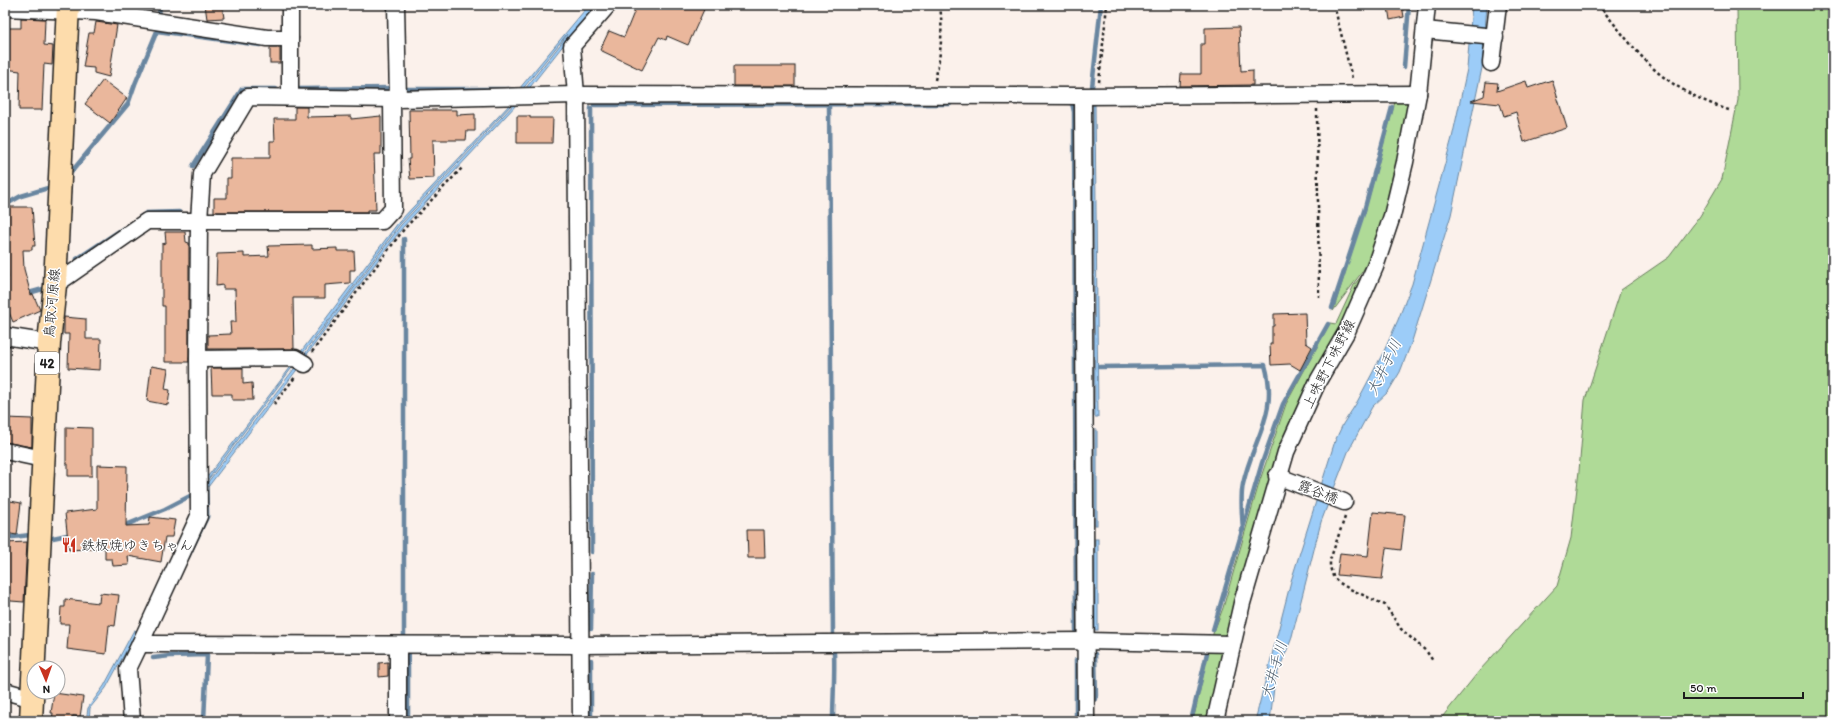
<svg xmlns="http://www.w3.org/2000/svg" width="1838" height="726" font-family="Itim,'Klee One',sans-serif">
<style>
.green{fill:#afda97;stroke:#667b5a}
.water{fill:#9cccf8;stroke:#6986a0}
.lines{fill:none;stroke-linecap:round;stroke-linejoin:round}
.stream{stroke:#6986a0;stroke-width:4.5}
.building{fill:#eab79c;stroke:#1c1c1c}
.street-casing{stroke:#1c1c1c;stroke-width:19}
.primary-casing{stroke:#1c1c1c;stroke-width:25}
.path{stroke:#1c1c1c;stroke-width:2.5;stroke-dasharray:3 3;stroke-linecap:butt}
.street{stroke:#fff;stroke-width:16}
.primary{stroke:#fddcac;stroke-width:22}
.labels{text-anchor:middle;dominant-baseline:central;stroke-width:3;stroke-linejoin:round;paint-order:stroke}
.shield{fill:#fff;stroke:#606060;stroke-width:1}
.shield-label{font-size:13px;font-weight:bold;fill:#1c1c1c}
.street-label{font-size:14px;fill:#1c1c1c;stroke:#fff}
.poi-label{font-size:14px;fill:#1c1c1c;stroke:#fff;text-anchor:start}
.water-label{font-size:15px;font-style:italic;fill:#495a69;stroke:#fff}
</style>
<rect width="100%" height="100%" fill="#fbf1eb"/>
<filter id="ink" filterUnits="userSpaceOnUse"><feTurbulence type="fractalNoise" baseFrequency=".025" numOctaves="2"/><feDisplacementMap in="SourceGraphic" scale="8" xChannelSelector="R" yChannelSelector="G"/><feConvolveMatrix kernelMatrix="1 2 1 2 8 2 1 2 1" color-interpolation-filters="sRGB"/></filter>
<g filter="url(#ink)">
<g class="green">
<path d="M1737 5H1833V721H1439L1480 670 1557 586 1571 538 1579 471 1585 400 1621 290 1669 257 1700 216 1722 179 1738 100Z"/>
<path d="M1396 98 1408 101 1411 107 1408 135 1372 255 1362 272 1333 311 1368 201Z"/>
<path d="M1367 269H1370L1294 418 1229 631 1220 638 1211 639 1223 608 1260 480 1286 404 1330 323 1336 324 1354 285Z"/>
<path d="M1210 645 1220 648 1224 653 1212 721H1193Z"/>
</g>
<g class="water">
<path d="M589 5H597L580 24 527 91 525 89 560 45 567 34 521 91 519 89Z"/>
<path d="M1472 5H1487L1482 68 1451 215 1412 341 1400 372 1388 392 1372 407 1348 452 1321 522 1291 640 1275 679 1270 721H1255L1291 581 1335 441 1343 424 1356 404 1384 351 1398 320 1412 284 1452 138 1467 69Z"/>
<path d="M517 101 518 103 403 227 305 357 304 355 401 225Z"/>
<path d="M512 102 513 103 399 225 328 321 302 354 300 353 398 223Z"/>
<path d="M1093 105H1095L1098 417H1095Z"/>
<path d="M293 364 294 365 207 481 205 480Z"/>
<path d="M297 365 299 367 208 487 209 517 189 559H186L205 486Z"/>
<rect x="1095" y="430" width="2" height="95"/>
<rect x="1095" y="539" width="3" height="91"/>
<path d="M134 630 137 631 106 688 90 708 89 721H86L88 708 104 686Z"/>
</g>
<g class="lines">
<g class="stream">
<path d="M159 15 160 5"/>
<path d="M1404 67 1409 5"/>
<path d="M1092 87 1101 5"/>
<path d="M298 89 391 88"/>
<path d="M406 89H510"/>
<path d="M1069 103H1072L1074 112 1076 630"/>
<path d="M829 104 833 635"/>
<path d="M594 105 950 104"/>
<path d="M591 108 592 552"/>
<path d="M193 166 242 89H276"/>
<path d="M73 170 128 104 135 84 157 31 260 45"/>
<path d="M5 205 21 196 48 188"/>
<path d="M140 217 146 213 179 212"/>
<path d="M77 259 124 228"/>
<path d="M25 294 43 289"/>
<path d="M1332 308 1364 211 1392 107"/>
<path d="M1099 367 1265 365C1279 414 1253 438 1243 484 1240 498 1242 515 1243 530"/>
<path d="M121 527 165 509 190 496"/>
<path d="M5 538 30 535"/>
<path d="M53 538 72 534"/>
<path d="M591 629 592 574"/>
<path d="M1213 630 1262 463 1283 404 1328 324"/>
<path d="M404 637V239"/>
<path d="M408 654V721"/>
<path d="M1095 654 1096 699"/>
<path d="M153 658 170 656 207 655 204 721"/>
<path d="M591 660V721"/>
<path d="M1076 660V721"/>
<path d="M833 721C833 698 835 675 834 652"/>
<path d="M1191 721 1207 653"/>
</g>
</g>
<g class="building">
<path d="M205 5H222L224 18 207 19Z"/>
<path d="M637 5H706L688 45 667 36 666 40 659 37 642 70 600 50 609 31 624 37Z"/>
<path d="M1402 5 1404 17 1390 20 1388 7Z"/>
<path d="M21 18 45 19 44 45 53 46 52 65 44 64 42 110H19L20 71 5 69V28H21Z"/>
<path d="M96 22 117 25 109 77 94 73V68L83 67 89 33H94Z"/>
<path d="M1239 27 1241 71 1253 70V85L1180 86 1181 74H1201V44H1205V28Z"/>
<rect x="270" y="48" width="10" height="15"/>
<rect x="734" y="66" width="61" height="20"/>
<path d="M103 80 127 98 110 123 85 104Z"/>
<path d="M1552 80 1567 128 1524 142 1516 112 1504 116 1500 104 1471 101 1484 96 1486 82 1498 83 1497 91 1526 81 1528 88Z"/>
<path d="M295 107H307V117L351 116V119L381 116V154H374L376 210H368V212H214V198H227V178H231V158H270V141H275L274 119H295Z"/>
<path d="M409 110H457V115L475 114V131H467L466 140H433L434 178 410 179 408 159H410Z"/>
<path d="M517 116H530V118H553L552 143H517Z"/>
<path d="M8 207H32L35 246H32V250H23L24 269 31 295 33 294 40 310 13 322 5 303V279L8 278 6 245H8Z"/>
<path d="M165 232H185L186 242 189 243V362H165V306H162V244L166 243Z"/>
<path d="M312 245V249L337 248V251H354L355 270H350V283L325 285V298H293L294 349H208V335L231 334 230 322H236L235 289H223V285L216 286 217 254 244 253V257L269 256 268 246Z"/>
<path d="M1305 313 1306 343 1312 347 1300 370 1290 364 1271 365 1270 344H1272V326H1274V314Z"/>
<path d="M64 317 86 319V339H101L100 370 68 368 69 334H64Z"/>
<path d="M151 366 168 369 165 389 170 390 168 405 147 401Z"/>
<path d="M211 368H243V384L252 383 253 400H232V394H212Z"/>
<path d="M6 418 32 419V447L5 442Z"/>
<path d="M66 427 92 428V476H68V464H66Z"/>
<path d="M97 465 127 466 126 526 149 525 150 517 175 520 172 537H165L161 562 128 556 129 565 113 566 112 559H105V548L69 550 65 513 97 509Z"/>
<path d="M5 500 21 503 17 535 5 533Z"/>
<path d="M1373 512 1405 515 1401 550 1386 548 1382 579 1337 575 1340 553 1368 556Z"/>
<path d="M747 530H764L765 558H748Z"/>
<path d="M27 542 24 602 11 601 5 597 6 543Z"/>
<path d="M100 593 119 595 115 626 109 625 106 654 67 649 69 624H60L61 607H65V599L99 603Z"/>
<path d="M388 662V676L379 677V663Z"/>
<path d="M54 693 83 697 80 717 73 716 72 721H52L53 713H51Z"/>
</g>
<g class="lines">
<g class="street-casing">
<g id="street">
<path d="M290 5V97"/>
<path d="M396 5 398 99"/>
<path d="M5 8 96 12 267 38H290"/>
<path d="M1425 30 1495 37"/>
<path d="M1491 63 1498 5"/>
<path d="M1083 96 1086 721"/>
<path d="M55 285 147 221H382L393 209 392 99"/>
<path d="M5 336 49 343"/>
<path d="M198 359 295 358 305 364"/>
<path d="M5 451 43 459"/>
<path d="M1277 476 1344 502"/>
<path d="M140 644 581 645 1086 641 1232 644"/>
<path d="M398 645V721"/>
<path d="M5 691 33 699"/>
<path d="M132 721 128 669 140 644 199 516 198 359 199 221 202 174 248 97 398 99 576 95 1083 96 1418 94"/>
<path d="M581 721 576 95 572 46 608 5"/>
<path d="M1215 721 1242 603 1286 452 1318 381 1347 331 1375 267 1392 216 1405 162 1418 94 1427 5"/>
</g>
</g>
<g class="primary-casing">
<path id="primary" d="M31 721 49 343 55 285 68 5"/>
</g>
<g class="path">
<path d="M1334 5 1352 78"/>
<path d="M1598 5C1615 24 1630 45 1648 63 1667 84 1703 102 1729 110"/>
<path d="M935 80C941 55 943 30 940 5"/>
<path d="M1099 82 1107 5"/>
<path d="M1317 109 1319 297"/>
<path d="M312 352 404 229 463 167"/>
<path d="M274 404 296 376"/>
<path d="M1345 517 1330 560V567L1333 576 1338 582 1348 588 1385 605 1401 629 1427 652 1433 661"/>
</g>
<use href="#street" class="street"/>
<use href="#primary" class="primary"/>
</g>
</g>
<defs>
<g id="restaurant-bare" transform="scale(1.2)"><path d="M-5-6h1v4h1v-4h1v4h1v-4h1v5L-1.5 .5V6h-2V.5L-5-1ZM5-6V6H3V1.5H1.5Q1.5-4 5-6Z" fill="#c8321e" stroke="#fff" stroke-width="2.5" paint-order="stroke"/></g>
</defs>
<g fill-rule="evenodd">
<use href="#restaurant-bare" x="69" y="545"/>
</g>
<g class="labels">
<rect class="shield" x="35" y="352" width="24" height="22" rx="3"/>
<g class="shield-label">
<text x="47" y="363">42</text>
</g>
<g class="street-label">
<text transform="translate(52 303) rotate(-85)">鳥取河原線</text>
<text transform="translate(1329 364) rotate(-63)">上味野下味野線</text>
<text transform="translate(1318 492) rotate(21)">露谷橋</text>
</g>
<g class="poi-label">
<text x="81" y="545">鉄板焼ゆきちゃん</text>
</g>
<g class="water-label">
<text transform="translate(1384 367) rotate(-64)">大井手川</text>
<text transform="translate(1274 670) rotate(-74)">大井手川</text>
</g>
</g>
<rect width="1838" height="726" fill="none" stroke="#fff" stroke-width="20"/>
<rect x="10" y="10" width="1818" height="706" fill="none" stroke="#1c1c1c" stroke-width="1.5" filter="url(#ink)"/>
<g transform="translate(46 680) rotate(178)"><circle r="19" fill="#ffffff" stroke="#a4a4a4"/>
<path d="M0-3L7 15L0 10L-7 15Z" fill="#c8321e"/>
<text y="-6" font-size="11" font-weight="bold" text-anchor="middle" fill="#1c1c1c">N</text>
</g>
<path d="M1684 692v6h119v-6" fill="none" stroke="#1c1c1c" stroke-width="2"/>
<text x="1690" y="692" font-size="12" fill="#1c1c1c" stroke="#ffffff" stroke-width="3" paint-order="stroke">50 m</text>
</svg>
